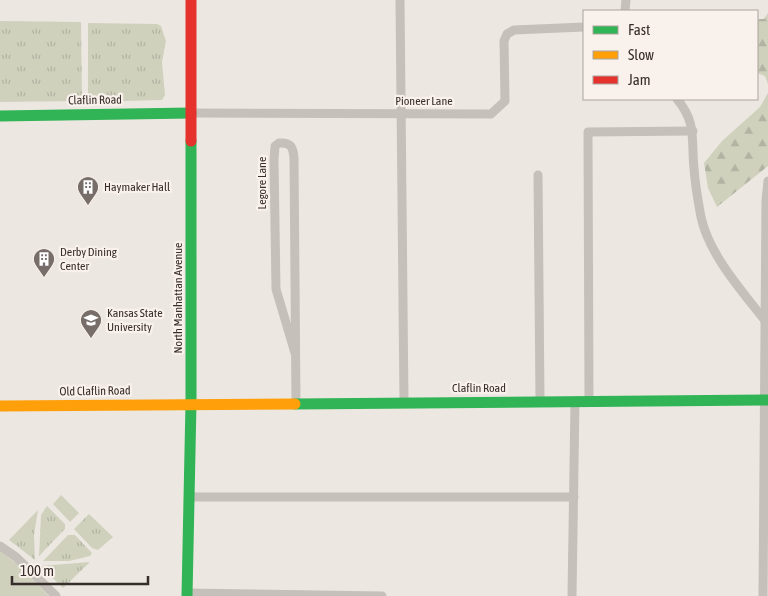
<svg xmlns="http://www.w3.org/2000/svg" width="768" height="596" font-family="'Asap Condensed',sans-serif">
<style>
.grass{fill:url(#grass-tufts)}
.forest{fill:url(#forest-firs)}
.park{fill:#cfd1bd}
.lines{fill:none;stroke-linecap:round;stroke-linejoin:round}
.street{stroke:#c6c0bb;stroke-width:9}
.fast{stroke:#30b455;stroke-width:11}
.slow{stroke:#ff9f0a;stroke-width:11}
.jam{stroke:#e5322d;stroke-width:11}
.labels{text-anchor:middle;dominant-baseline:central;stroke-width:4.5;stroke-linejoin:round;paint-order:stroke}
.street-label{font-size:12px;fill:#372d2a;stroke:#f9f1eb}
.poi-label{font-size:12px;fill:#372d2a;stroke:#f9f1eb;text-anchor:start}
</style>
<defs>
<pattern id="grass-tufts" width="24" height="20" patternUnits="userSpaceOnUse" patternTransform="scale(1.25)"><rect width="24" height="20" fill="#cfd1bd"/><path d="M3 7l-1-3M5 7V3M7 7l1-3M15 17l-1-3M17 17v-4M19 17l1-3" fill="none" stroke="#b2b4a3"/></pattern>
<pattern id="forest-firs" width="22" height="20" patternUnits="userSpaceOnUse" patternTransform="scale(1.25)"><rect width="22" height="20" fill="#cfd1bd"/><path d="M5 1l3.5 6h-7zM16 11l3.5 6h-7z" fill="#b2b4a3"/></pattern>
</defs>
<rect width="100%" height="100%" fill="#ede7e2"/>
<g class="grass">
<path d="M0 21 81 22 82 101 0 102Z"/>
<path d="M88 23 157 24 161 26 166 41 162 62 165 95 162 100 88 102Z"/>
<path d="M47 506 65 524V529L39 556 41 515Z"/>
<path d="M38 510 34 535 35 560 9 540Z"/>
<path d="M89 514 113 537 98 550 92 548 74 529Z"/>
<path d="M68 535H75L92 553 90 556 69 561H43Z"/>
<path d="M90 562 63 588 40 566Z"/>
</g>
<g class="forest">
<path d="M768 13V84L765 76 757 73V19H764Z"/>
<path d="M768 93V166L717 207 708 188 704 163 722 141 760 107Z"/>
</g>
<g class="park">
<path d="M61 495 79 513 70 522 53 504Z"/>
<path d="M0 551 17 564 49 596H0Z"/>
</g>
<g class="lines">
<g class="street">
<path d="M400 0 404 402"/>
<path d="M625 11 626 0"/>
<path d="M677 99C697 123 691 139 694 168 695 184 698 201 701 217 709 255 743 292 766 322"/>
<path d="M191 113 491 114 505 101 504 41 507 34 514 30 584 27"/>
<path d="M538 175 540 401"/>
<path d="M295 353 276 289 274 160 275 146 279 143C291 142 293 147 294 158L296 403"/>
<path d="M589 401 588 132 693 131"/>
<path d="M189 497H574"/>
<path d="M0 546 16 557 56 596"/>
<path d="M187 593 382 596"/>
<path d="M572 596 575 401"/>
<path d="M763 596 766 200 768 181"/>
</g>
<g class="fast">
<path d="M0 116 191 113"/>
<path d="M295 404 768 400"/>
<path d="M187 596 191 403V141"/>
</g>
<path class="slow" d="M0 406 295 404"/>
<path class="jam" d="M191 0V141"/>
</g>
<defs>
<g id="building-pin" transform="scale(1.125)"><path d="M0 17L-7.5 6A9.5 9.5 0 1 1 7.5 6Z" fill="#776e6a" stroke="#f9f1eb"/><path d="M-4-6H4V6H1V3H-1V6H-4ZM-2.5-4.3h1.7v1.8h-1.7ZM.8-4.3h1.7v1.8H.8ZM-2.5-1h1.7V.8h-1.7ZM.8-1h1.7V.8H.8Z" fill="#fff"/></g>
<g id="university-pin" transform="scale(1.125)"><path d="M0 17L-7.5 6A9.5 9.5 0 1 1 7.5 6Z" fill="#776e6a" stroke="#f9f1eb"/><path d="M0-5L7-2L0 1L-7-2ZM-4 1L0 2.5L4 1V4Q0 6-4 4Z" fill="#fff"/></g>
</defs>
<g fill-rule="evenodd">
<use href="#building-pin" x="88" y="187"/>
<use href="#building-pin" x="44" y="259"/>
<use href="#university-pin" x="91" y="320"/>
</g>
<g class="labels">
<g class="street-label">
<text transform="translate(95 100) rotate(-1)">Claflin Road</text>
<text x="424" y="101">Pioneer Lane</text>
<text transform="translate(262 183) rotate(-90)">Legore Lane</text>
<text transform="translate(178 298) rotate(-90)">North Manhattan Avenue</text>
<text x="479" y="388">Claflin Road</text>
<text transform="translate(95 391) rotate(-1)">Old Claflin Road</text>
</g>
<g class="poi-label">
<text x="104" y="187">Haymaker Hall</text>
<text x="60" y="252">Derby Dining<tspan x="60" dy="14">Center</tspan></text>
<text x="107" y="313">Kansas State<tspan x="107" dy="14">University</tspan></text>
</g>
</g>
<rect x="583" y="10" width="175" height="90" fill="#f9f1eb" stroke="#aba39e"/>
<rect x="593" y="26" width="25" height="8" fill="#30b455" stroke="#aba39e"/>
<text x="628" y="35" font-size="15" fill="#372d2a">Fast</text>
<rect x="593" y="51" width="25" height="8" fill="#ff9f0a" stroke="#aba39e"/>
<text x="628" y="60" font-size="15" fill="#372d2a">Slow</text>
<rect x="593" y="76" width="25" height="8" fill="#e5322d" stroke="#aba39e"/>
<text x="628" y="85" font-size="15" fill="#372d2a">Jam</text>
<path d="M12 576v8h136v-8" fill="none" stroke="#372d2a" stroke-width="2.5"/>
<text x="20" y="576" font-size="15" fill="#372d2a" stroke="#f9f1eb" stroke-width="4" paint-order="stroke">100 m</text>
</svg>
